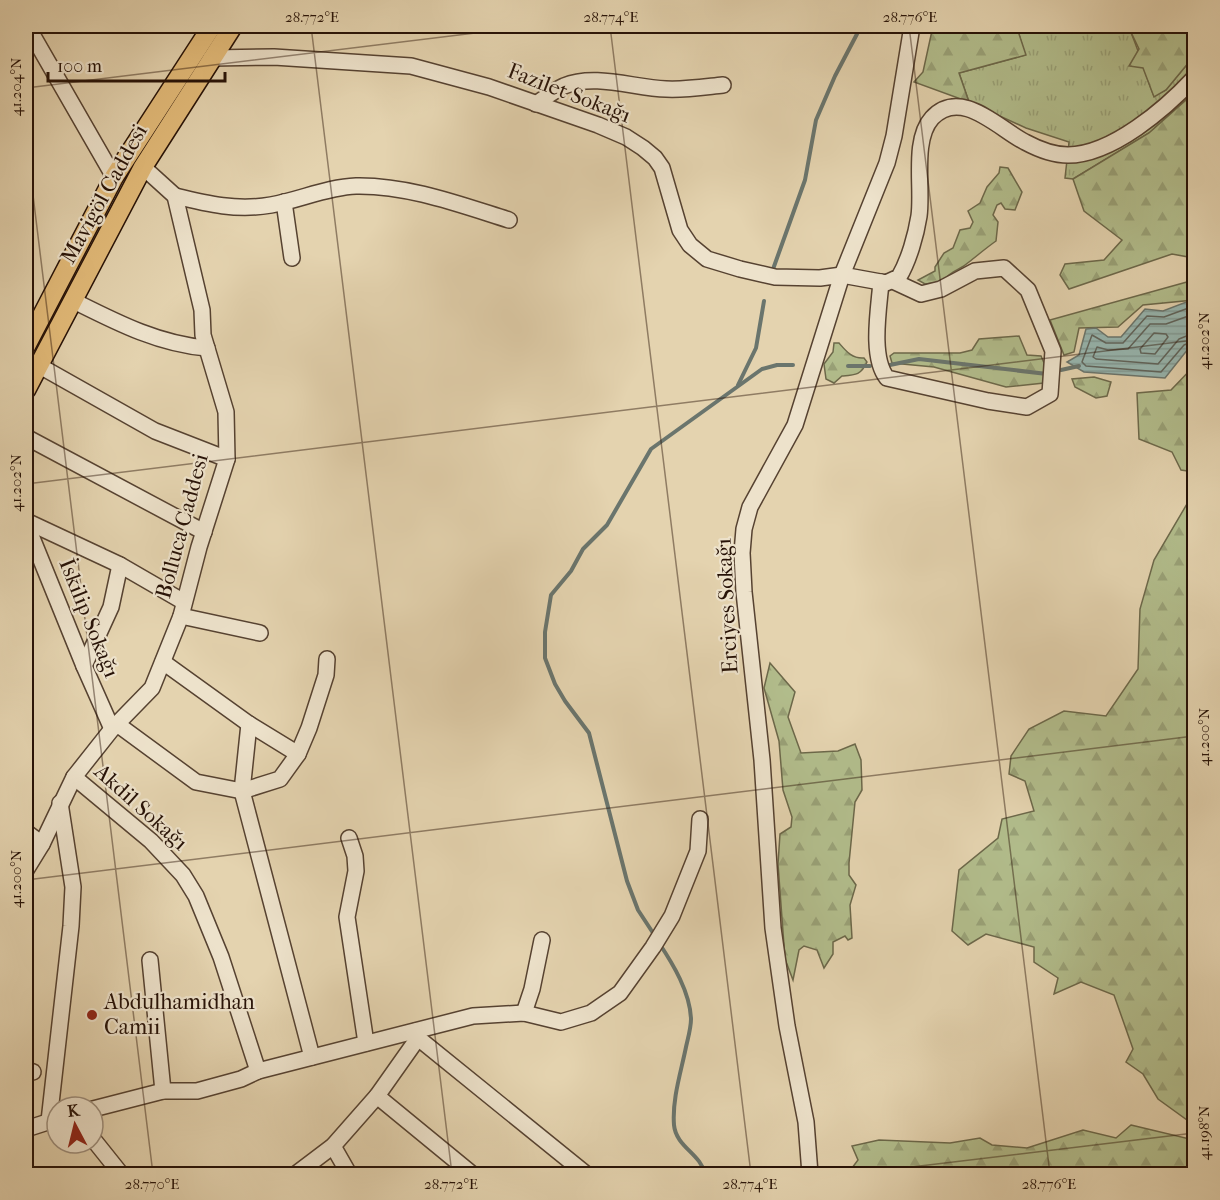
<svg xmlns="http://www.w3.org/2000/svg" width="1220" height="1200" font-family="'IM FELL French Canon',serif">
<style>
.grass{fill:url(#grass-tufts);stroke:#6c684a;stroke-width:1.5}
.forest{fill:url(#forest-firs);stroke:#6c684a;stroke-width:1.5}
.water{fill:url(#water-rules);stroke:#6a756d;stroke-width:1.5}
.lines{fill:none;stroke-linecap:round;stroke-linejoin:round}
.shore{stroke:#5f645c;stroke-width:1.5}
.stream{stroke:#6a756d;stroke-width:4}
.minor-casing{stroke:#564231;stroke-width:18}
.major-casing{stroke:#271207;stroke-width:21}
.minor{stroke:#ede2cb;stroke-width:15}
.major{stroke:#e2ba78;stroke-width:18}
.ticks{fill:none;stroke:#271207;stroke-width:1.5;stroke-opacity:0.45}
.poi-dot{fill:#8f2418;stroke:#ede2cb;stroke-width:2}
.labels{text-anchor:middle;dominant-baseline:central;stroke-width:4.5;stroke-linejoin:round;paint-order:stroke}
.street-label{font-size:22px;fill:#271207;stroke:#ede2cb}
.poi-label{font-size:22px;fill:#271207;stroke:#ede2cb;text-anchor:start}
.neatline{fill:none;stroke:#271207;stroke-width:2}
.ticks-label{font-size:15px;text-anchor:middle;fill:#271207}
</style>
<defs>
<pattern id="grass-tufts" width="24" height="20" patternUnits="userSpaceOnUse" patternTransform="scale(1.5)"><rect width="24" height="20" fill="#b2bd8c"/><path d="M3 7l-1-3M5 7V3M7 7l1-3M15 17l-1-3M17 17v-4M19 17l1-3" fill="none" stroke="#99a177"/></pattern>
<pattern id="forest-firs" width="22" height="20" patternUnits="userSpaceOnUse" patternTransform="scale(1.5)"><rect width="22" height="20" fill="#b2bd8c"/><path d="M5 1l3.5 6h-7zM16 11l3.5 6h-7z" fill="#99a177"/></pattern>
<pattern id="water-rules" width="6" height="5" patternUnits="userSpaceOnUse" patternTransform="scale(1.5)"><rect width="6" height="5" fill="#97b7b1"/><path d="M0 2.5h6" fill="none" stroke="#829c97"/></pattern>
</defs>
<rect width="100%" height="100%" fill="#e4d3af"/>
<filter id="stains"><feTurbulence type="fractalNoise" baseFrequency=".00333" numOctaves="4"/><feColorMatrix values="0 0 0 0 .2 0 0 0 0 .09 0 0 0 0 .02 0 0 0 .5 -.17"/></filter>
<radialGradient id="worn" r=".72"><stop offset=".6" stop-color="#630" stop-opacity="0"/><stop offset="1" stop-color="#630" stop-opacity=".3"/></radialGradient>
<path class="grass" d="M1024 26H1128C1139 49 1144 72 1154 96L1166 90 1194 56V93L1149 133 1073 179 1065 178 1069 142 1026 128 969 102 959 73 1025 55 1018 31Z"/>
<g class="forest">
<path d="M933 26H1024L1018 31 1026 55 959 73 969 102 914 82 923 72Z"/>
<path d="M1128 26H1194V56L1166 90 1154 97 1143 68 1129 66 1139 49Z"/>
<path d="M1194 93V258L1172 254 1069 289 1060 275 1065 264 1104 260 1122 240 1084 211 1073 179 1149 133Z"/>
<path d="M1000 167 1008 168 1022 192 1015 210 1005 209 1001 203 997 205 993 215 998 222 996 241C986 248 978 255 969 262 958 272 953 268 942 282L925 284 918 280 935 271V267L944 253 953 248 960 230 970 228 973 222 968 211 980 203 987 187 999 173Z"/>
<path d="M1194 280V300L1143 305 1118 327 1079 328 1074 352 1064 355 1050 320Z"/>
<path d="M1019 336 1027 355 1041 356 1048 372 1044 383 1006 387 934 367 892 363 890 356 894 353H960L972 350 979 339Z"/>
<path d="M834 343H839C846 351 852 359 864 358L867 362C861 375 856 375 842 376L834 383 826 379 824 364 833 352Z"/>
<path d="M1194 366V472L1181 470 1172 452 1139 439 1137 393 1171 390Z"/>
<path d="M1094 377 1111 382 1107 396 1096 398 1075 387 1072 379Z"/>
<path d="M1194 492V1125L1158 1099 1143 1074 1126 1062 1133 1049 1114 995 1081 982 1054 994 1058 978 1034 962V947L986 934 968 945 952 931 959 870 998 838 1002 819 1034 811 1025 781 1009 774 1011 756 1029 729 1064 711 1106 716 1138 669 1140 609 1154 560Z"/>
<path d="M770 663 795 692 788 717 801 753 838 751 855 744 861 760 862 790 855 802 849 863V875L856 885 850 905 852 938 848 940 845 936 833 942V954L824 968 817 950 804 946 799 950 793 980 785 959 778 864 780 834 791 827 792 817 783 790 779 741 764 688Z"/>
<path d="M1131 1125 1194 1140V1174H839V1172L852 1168 858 1160 852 1146 879 1140 950 1143 980 1138 992 1145 1027 1148 1083 1130 1116 1138Z"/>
</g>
<path class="water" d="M1194 299V346L1188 349 1165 378 1084 372 1067 362 1079 355 1086 329 1096 328 1108 337H1121L1145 309 1163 311Z"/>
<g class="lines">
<g class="shore">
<path d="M1194 306 1164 317 1147 316 1123 343H1106L1092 335 1082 362 1086 366 1161 372 1184 345 1194 341"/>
<path d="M1194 314 1166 324H1150L1128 349 1108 350 1097 347 1093 357 1096 359 1158 364 1179 339 1194 333"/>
<path d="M1154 333 1166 334 1168 337 1155 354 1141 353 1140 349Z"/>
</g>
<g class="stream">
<path d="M772 272 805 180 816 120 835 76 857 34 858 26"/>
<path d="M848 366H870"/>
<path d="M885 366 919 359 1047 374"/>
<path d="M1061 370 1079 366"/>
<path d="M738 385 756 348 764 301"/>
<path d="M655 936 638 910 627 881 589 733 565 701 555 684 545 658V632L551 595 571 571 583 549 607 525 651 449 762 369 777 365H793"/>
<path d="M659 943C673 964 690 992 691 1019 691 1028 688 1038 686 1047 681 1072 672 1099 674 1125 676 1147 701 1154 705 1174"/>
</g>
<g class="minor-casing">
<g id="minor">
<path d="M26 31 33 36 114 177"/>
<path d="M211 58 274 57 411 66 489 87 598 125 626 137 643 148 655 158 662 168 680 230 690 245 707 259 740 269 775 277 820 278 842 275 886 283 899 277C909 260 916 235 919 216 923 188 912 140 932 118 961 87 999 129 1025 142 1038 149 1053 155 1068 155 1112 155 1166 108 1194 78"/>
<path d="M536 104C545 98 553 91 564 86 595 73 634 88 666 89 685 90 704 87 723 85"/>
<path d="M175 196C208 204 237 211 271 205 300 200 327 187 356 186 408 185 461 205 509 220"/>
<path d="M284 202 292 258"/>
<path d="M881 282C879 308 870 357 887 378L988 401 1027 407 1050 394 1053 351 1028 290 1004 268 975 271 941 289 921 294 893 281"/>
<path d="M72 300C116 322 158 344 207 348"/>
<path d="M38 365 155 431 227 459"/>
<path d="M26 437 204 532"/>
<path d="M26 521 120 565 184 602"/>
<path d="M26 523 84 666 112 729"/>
<path d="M181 616 260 633"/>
<path d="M163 662 249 724 298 754"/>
<path d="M84 666 111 607 120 565"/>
<path d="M117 724 196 782 242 791 280 779 298 754 309 728 326 675 327 659"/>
<path d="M249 724 242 791 312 1057"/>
<path d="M74 777 151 841 183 875 196 896 221 957 258 1071"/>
<path d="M26 832 42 844"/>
<path d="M349 838 355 856 356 871 347 917 366 1043"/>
<path d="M26 870 42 844 74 777 112 729 152 688 181 616 199 547 227 459 226 412 203 335 202 310 175 196 143 167"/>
<path d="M150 960 163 1091"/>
<path d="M524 1013 532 989 542 940"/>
<path d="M418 1038 586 1174"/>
<path d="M26 1070 33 1072"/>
<path d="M377 1096 472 1174"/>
<path d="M93 1109 163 1091H197L241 1079 258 1071 473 1016 524 1013 561 1022 591 1013 620 993 653 947 672 916 698 851 700 819"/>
<path d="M49 1121 71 926 73 887 60 803"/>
<path d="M26 1129 57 1119"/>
<path d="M93 1139 121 1174"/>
<path d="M333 1146 349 1174"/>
<path d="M296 1174 333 1146 377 1096 418 1038 416 1031"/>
<path d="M810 1174 806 1122 787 1026 773 928 762 760 744 592 742 553 744 529 750 507 795 425 842 275 887 163 894 136 912 26"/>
</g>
</g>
<g class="major-casing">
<g id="major">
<path d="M26 346 114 177 212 26"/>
<path d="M26 390 143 167 233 26"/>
</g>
</g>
<use href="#minor" class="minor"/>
<use href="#major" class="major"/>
</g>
<path class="ticks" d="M311 26 452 1174M610 26 751 1174M909 26 1050 1174M26 88 532 26M26 138 153 1174M26 484 1194 340M26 880 1194 736M853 1174 1194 1133"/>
<circle class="poi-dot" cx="92" cy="1015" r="6"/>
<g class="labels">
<g class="street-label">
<text transform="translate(569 93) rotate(21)">Fazilet Sokağı</text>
<text transform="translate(104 194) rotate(-61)">Mavigöl Caddesi</text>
<text transform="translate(182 526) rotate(-75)">Bolluca Caddesi</text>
<text transform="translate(727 606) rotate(-93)">Erciyes Sokağı</text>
<text transform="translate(89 618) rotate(68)">İskilip Sokağı</text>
<text transform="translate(141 807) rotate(42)">Akdil Sokağı</text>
</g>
<g class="poi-label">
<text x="104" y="1002">Abdulhamidhan<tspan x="104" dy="25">Camii</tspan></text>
</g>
</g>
<rect width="1220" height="1200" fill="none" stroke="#e4d3af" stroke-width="66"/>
<g transform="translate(75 1125) rotate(353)"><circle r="28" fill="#ede2cb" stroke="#9e8f7d" stroke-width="1.5"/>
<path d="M0-4.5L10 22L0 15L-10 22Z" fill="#8f2418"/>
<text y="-9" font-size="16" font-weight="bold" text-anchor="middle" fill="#271207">K</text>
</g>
<path d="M48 72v9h177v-9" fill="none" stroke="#271207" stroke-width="3"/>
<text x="57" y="72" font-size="18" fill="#271207" stroke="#ede2cb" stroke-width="4.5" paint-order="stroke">100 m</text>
<rect x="33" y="33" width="1154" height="1134" class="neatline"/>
<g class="ticks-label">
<text x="312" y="22">28.772°E</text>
<text x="611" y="22">28.774°E</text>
<text x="910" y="22">28.776°E</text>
<text transform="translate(16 87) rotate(-90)" y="5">41.204°N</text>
<text transform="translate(1204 341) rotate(-90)" y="5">41.202°N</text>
<text transform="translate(16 483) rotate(-90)" y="5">41.202°N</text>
<text transform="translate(1204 737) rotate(-90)" y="5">41.200°N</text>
<text transform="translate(16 879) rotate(-90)" y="5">41.200°N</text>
<text transform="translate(1204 1133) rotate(-90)" y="5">41.198°N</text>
<text x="152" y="1189">28.770°E</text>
<text x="451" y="1189">28.772°E</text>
<text x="750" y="1189">28.774°E</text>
<text x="1049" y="1189">28.776°E</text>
</g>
<rect width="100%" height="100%" filter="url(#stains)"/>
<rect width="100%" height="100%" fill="url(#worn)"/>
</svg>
